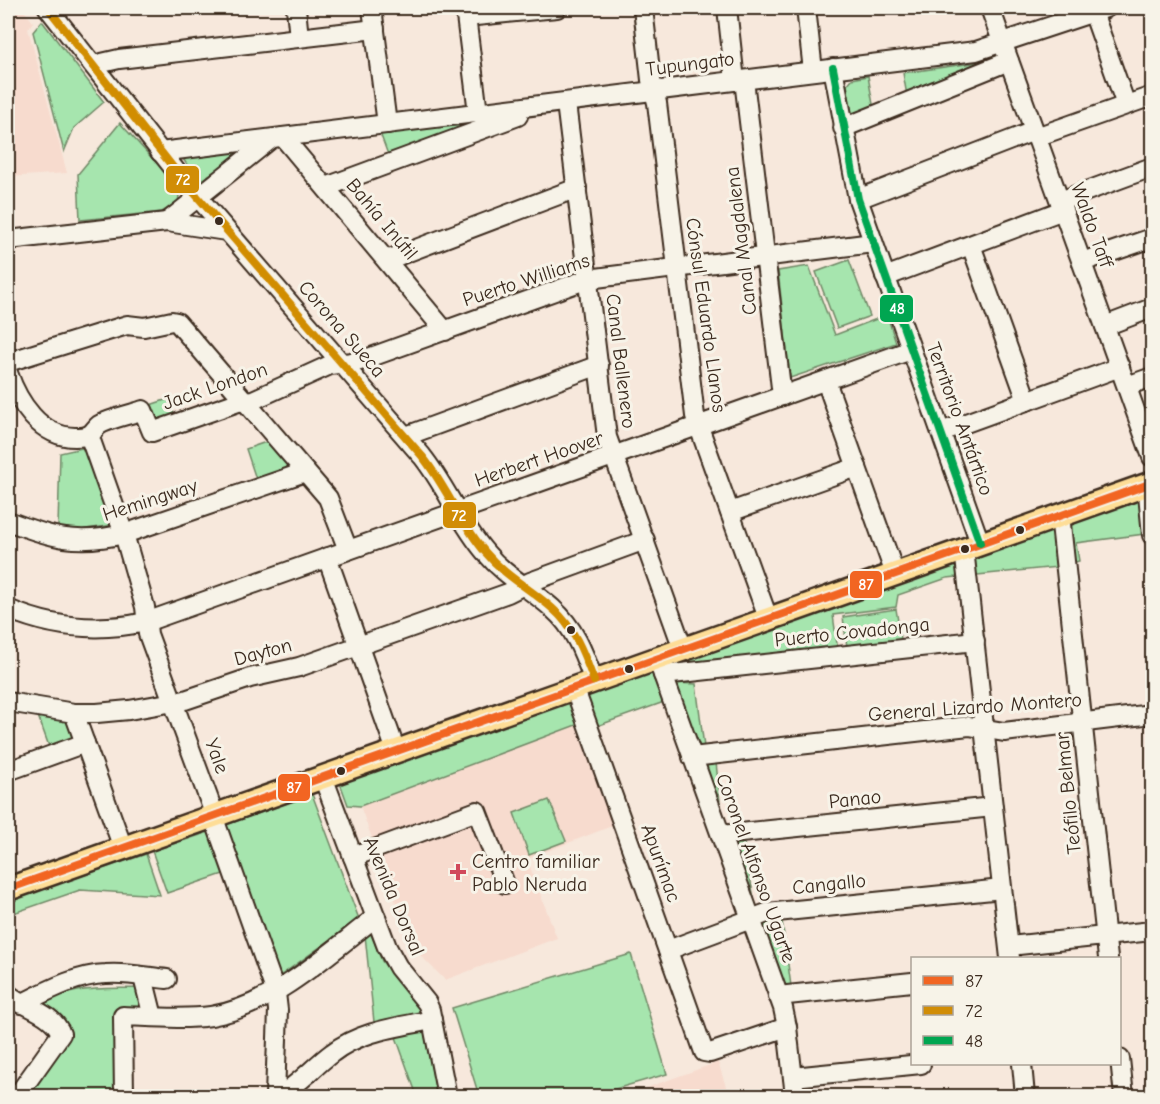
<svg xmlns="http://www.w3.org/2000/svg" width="1160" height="1104" font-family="'Comic Neue',sans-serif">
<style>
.built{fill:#f7dbce}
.green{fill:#a6e5ae;stroke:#708866;stroke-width:1.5}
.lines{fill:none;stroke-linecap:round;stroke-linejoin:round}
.minor-casing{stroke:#3b2a1e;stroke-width:22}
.major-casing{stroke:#3b2a1e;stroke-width:27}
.minor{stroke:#f7f3e8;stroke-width:18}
.major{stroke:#fedd96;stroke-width:22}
.bus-1-casing{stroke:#f7f3e8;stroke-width:12}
.bus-2-casing{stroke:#f7f3e8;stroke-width:12}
.bus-3-casing{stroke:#f7f3e8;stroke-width:12}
.bus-1{stroke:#f26522;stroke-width:8}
.bus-2{stroke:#d18d06;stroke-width:8}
.bus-3{stroke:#00a651;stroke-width:8}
.bus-dot{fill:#3b2a1e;stroke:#f7f3e8;stroke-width:2}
.poi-dot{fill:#d1495b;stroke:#f7f3e8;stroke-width:2}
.labels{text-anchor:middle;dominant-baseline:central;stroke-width:6;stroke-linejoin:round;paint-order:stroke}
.street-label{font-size:20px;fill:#3b2a1e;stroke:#f7f3e8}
.poi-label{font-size:20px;fill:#3b2a1e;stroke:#f7f3e8;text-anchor:start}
.line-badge{stroke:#f7f3e8;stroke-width:2}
.badge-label{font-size:16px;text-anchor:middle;font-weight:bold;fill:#fff}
</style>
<rect width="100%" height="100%" fill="#f7e8dc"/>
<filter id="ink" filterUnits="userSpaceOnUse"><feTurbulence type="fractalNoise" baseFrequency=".0167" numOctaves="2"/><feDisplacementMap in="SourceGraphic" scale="12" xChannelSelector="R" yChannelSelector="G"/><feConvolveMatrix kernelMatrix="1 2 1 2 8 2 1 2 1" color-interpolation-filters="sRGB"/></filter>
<g filter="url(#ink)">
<g class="built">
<path d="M8 8H22L33 22 28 29 67 173 8 177Z"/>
<path d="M576 725 594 773 597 774 617 824 527 859 557 938 445 980 413 948 360 806Z"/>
<path d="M718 1062 729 1096H624Z"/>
</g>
<g class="green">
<path d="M42 21 104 102 74 128 64 152 33 32Z"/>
<path d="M994 60 907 96 903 73Z"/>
<path d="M868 76 874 110 852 114 847 85 852 79Z"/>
<path d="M483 121 390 160 380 133Z"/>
<path d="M120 123 180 189 178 202 162 212 80 220 78 174Z"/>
<path d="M248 150 198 182 182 157Z"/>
<path d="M849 260 870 316 837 328 816 272Z"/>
<path d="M809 266 835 335 887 315 896 343 790 378 778 271Z"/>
<path d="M168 399 175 417 154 425 147 406Z"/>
<path d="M272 440 296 469 257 482 246 449Z"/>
<path d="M82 448 91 449 113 525 80 530 58 527 60 453Z"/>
<path d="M1152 490V533L1076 543 1079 561 1058 567 947 578 898 595 896 607 833 615 838 651 666 668 664 664Z"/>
<path d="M896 609 901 639 847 647 843 617Z"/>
<path d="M652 668 664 702 597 726 576 725 360 806 348 805 340 783Z"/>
<path d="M674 683 696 684 704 747 695 749Z"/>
<path d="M37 713 66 716 77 742 50 749Z"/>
<path d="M716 762 722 823 701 763Z"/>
<path d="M312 794 359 919 277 978 223 826Z"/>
<path d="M549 800 566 841 529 855 514 813Z"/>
<path d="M212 831 226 873 167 893 152 851Z"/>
<path d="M733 844H744L755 904Z"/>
<path d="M146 854 160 895 80 890 8 915V901Z"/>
<path d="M782 921 791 986 783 988 759 924Z"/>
<path d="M370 932 382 961 419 1008V1015L374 1022 365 935Z"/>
<path d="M631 954 667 1074 591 1096H479L452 1008Z"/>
<path d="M138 988 144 1010 124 1009 119 1096H28L68 1037 36 1006C74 986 96 989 138 988Z"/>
<path d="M424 1030 437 1096H417L396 1037Z"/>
</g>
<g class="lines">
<g class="minor-casing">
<g id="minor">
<path d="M48 8 183 180 422 456C446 486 460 523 486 553 505 576 531 589 553 609 575 628 584 654 594 681"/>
<path d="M296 8 299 38"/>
<path d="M372 8 387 124"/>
<path d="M465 8 478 113"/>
<path d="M643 8 651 80 657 103 695 416 768 618"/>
<path d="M727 8 735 81"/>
<path d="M806 8 813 71"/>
<path d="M990 8 1152 457"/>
<path d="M1093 12 1126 105"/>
<path d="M466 17 557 8"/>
<path d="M93 65 119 59 375 29"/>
<path d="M833 68 858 199 980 543"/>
<path d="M744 80 782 396"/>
<path d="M566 103 607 437 683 649"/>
<path d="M843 128 1009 61"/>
<path d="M283 137 445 331"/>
<path d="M1036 137 1152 96"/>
<path d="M160 152 976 51 1106 8"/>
<path d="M326 187 518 116"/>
<path d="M858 199 1034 131"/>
<path d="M1060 201 1152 167"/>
<path d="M167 222 271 139"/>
<path d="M8 240 167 222 226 231"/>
<path d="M971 245 1027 401"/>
<path d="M387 260 577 188"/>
<path d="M1082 262 1152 238"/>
<path d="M885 277 1063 210"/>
<path d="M1105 326 1152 308"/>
<path d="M8 362 127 325 144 327 172 321 177 322 328 498 348 550"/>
<path d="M8 373C18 402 40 437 75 437 79 437 85 437 89 435 93 433 95 428 99 425 111 418 130 415 143 410L152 432 238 402 253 400 330 365 360 361 588 279 873 243"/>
<path d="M826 381 895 574"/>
<path d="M1127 386 1152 377"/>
<path d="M941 432 1120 367"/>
<path d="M89 435 124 534 145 607 148 634 215 816 217 827 276 993 278 1010 275 1096"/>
<path d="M406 436 599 365"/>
<path d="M1147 484 1152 535"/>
<path d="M730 512 857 467"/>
<path d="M1060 515 1108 958"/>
<path d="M8 521C52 538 77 545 124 534L305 472"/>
<path d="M964 549 1010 958"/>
<path d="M327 557 396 751"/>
<path d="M8 609C52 628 99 632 146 622L911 350"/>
<path d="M657 658 783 1008 787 1027 795 1096"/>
<path d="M663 675 975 641"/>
<path d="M574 687 704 1052 710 1053 787 1027"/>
<path d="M8 702 74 713H97L129 710 185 700 250 678 299 667 508 593 530 582 645 540"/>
<path d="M74 713 123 848"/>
<path d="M692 757 969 726 1004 732 1152 714"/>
<path d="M8 771 85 743"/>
<path d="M323 777 387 947 398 967 427 1003 430 1010 447 1096"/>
<path d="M721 835 993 807"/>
<path d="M353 857 477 811 505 884"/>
<path d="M1009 946 1152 931"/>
<path d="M668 950 767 913 1002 889"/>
<path d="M143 977 153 1017"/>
<path d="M8 994C23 1007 54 1013 61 1034L17 1096"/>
<path d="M778 996 912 982"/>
<path d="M21 1004C47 991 76 975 106 974 125 972 147 977 167 979"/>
<path d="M1120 1059 1124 1096"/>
<path d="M1022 1064 1025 1096"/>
<path d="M793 1077 921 1064"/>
<path d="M124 1096 123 1016C152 1017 183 1020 211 1016 274 1006 327 954 376 917"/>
<path d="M278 1096C299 1085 313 1067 332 1053 360 1031 398 1027 432 1020"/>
</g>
</g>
<g class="major-casing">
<path id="major" d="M8 889 1152 483"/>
</g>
<use href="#minor" class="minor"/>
<use href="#major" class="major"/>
<g class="bus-1-casing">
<path id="bus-1" d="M8 889 1152 483"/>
</g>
<g class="bus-2-casing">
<path id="bus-2" d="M48 8 183 180 422 456C446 486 460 523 486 553 505 576 531 589 553 609 575 628 584 654 594 681"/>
</g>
<g class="bus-3-casing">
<path id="bus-3" d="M833 68 858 199 980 543"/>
</g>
<use href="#bus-1" class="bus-1"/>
<use href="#bus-2" class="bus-2"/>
<use href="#bus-3" class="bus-3"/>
</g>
</g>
<g class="bus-dot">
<circle cx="219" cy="221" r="5"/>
<circle cx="1020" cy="530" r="5"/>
<circle cx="965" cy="549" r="5"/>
<circle cx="571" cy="630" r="5"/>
<circle cx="629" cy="669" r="5"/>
<circle cx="341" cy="771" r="5"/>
</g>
<path class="poi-dot" d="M455 863h6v6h6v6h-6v6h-6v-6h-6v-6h6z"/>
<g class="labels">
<g class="street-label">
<text transform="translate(690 64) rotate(-7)">Tupungato</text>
<text transform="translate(382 219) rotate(50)">Bahía Inútil</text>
<text transform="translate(1092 225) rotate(70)">Waldo Taff</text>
<text transform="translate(741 241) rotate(-97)">Canal Magdalena</text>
<text transform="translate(526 280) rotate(-18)">Puerto Williams</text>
<text transform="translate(706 315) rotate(82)">Cónsul Eduardo Llanos</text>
<text transform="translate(342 329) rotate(49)">Corona Sueca</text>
<text transform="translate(621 361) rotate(83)">Canal Ballenero</text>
<text transform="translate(215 386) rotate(-19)">Jack London</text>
<text transform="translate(960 419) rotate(70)">Territorio Antártico</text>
<text transform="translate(539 459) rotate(-19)">Herbert Hoover</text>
<text transform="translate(150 500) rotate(-18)">Hemingway</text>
<text transform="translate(852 632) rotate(-6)">Puerto Covadonga</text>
<text transform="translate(263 652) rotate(-15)">Dayton</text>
<text transform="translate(975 707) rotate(-4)">General Lizardo Montero</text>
<text transform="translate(217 756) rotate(70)">Yale</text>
<text transform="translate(1068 793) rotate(-96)">Teófilo Belmar</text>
<text transform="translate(855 799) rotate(-6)">Panao</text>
<text transform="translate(661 863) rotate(70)">Apurímac</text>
<text transform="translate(756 868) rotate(70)">Coronel Alfonso Ugarte</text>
<text transform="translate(829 884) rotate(-6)">Cangallo</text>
<text transform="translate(394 896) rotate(67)">Avenida Dorsal</text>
</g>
<g class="poi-label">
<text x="472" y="861">Centro familiar<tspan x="472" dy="23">Pablo Neruda</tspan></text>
</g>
</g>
<g class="line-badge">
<rect x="165" y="165" width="35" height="29" rx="6" fill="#d18d06"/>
<rect x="879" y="294" width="35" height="29" rx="6" fill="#00a651"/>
<rect x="442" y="501" width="35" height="28" rx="6" fill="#d18d06"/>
<rect x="849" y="570" width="34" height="29" rx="6" fill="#f26522"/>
<rect x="277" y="773" width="34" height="29" rx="6" fill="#f26522"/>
</g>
<g class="badge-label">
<text x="183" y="185">72</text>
<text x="897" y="314">48</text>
<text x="459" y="521">72</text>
<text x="866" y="590">87</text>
<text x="294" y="793">87</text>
</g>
<rect width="1160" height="1104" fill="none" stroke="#f7f3e8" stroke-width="30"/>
<rect x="15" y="15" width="1130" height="1074" fill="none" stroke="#3b2a1e" stroke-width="2" filter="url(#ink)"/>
<rect x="911" y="957" width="210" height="108" fill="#f7f3e8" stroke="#aca397" stroke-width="1.5"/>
<rect x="923" y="976" width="30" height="9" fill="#f26522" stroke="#aca397" stroke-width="1.5"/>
<text x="965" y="987" font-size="18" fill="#3b2a1e">87</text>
<rect x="923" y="1006" width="30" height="9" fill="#d18d06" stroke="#aca397" stroke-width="1.5"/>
<text x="965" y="1017" font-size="18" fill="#3b2a1e">72</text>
<rect x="923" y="1036" width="30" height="9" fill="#00a651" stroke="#aca397" stroke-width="1.5"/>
<text x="965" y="1047" font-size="18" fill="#3b2a1e">48</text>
</svg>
